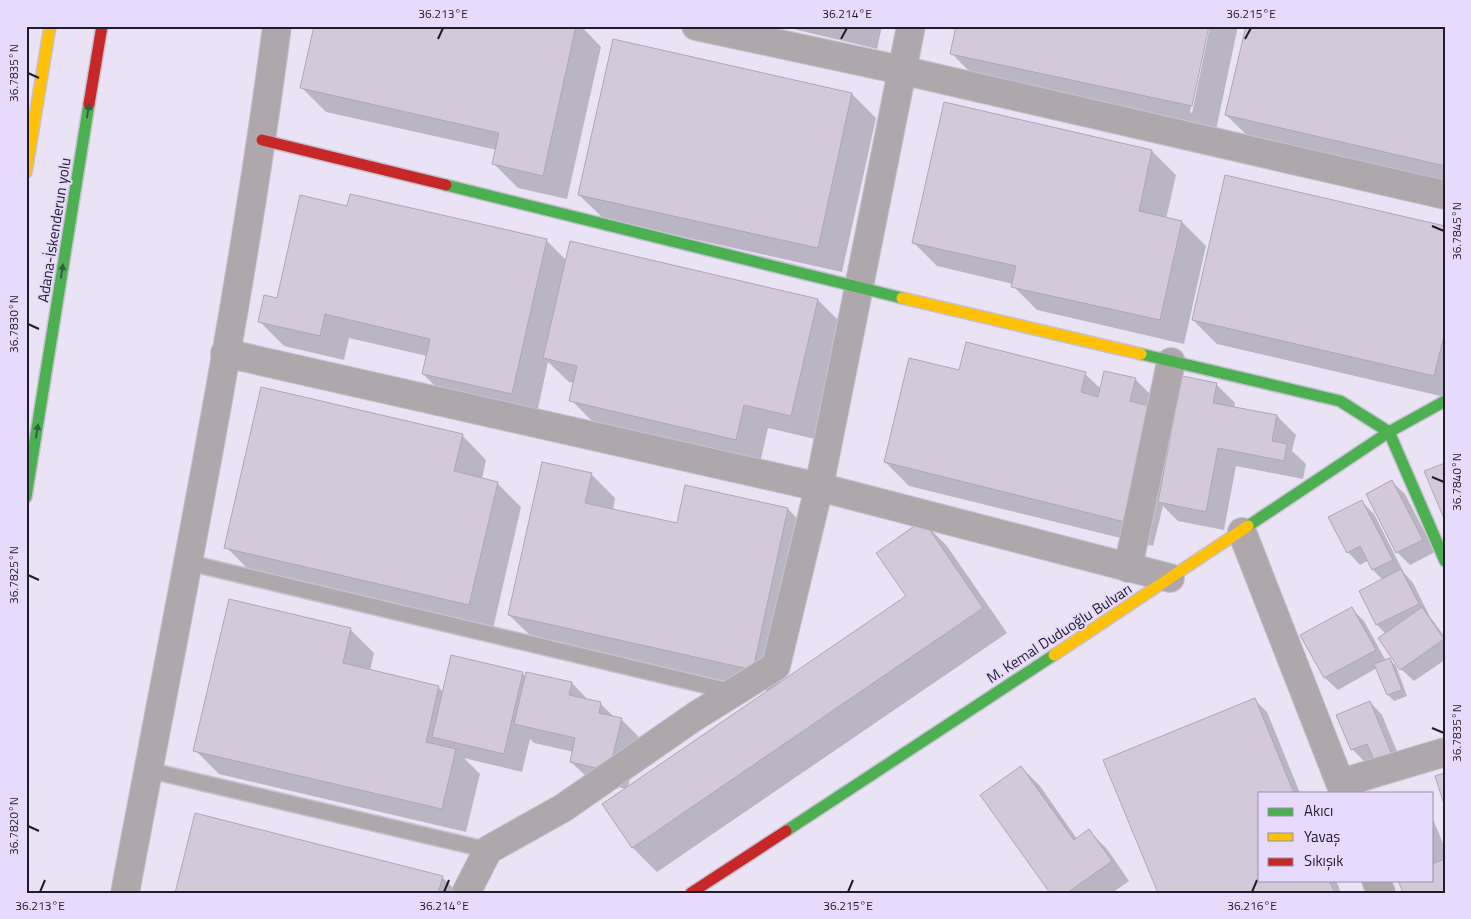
<svg xmlns="http://www.w3.org/2000/svg" width="1471" height="919" font-family="'Titillium Web',sans-serif">
<style>
.shadow{fill:#0003}
.building{fill:#d4c9db;stroke:#aea6b5}
.lines{fill:none;stroke-linecap:round;stroke-linejoin:round}
.lane-casing{stroke:#c6c1cf;stroke-width:18}
.street-casing{stroke:#c6c1cf;stroke-width:30}
.fast-casing{stroke:#c6c1cf;stroke-width:14}
.slow-casing{stroke:#c6c1cf;stroke-width:14}
.jam-casing{stroke:#c6c1cf;stroke-width:14}
.lane{stroke:#aea8ad;stroke-width:15}
.street{stroke:#aea8ad;stroke-width:28}
.fast{stroke:#4caf50;stroke-width:11}
.slow{stroke:#ffc107;stroke-width:11}
.jam{stroke:#c62828;stroke-width:11}
.oneway{fill:#345e3c}
.ticks{fill:none;stroke:#211c2b;stroke-width:2}
.labels{text-anchor:middle;dominant-baseline:central;stroke-width:4;stroke-linejoin:round;paint-order:stroke}
.street-label{font-size:15px;fill:#211c2b;stroke:#e6dbfd}
.neatline{fill:none;stroke:#211c2b;stroke-width:2}
.ticks-label{font-size:12px;text-anchor:middle;fill:#211c2b}
</style>
<rect width="100%" height="100%" fill="#e9e3f5"/>
<g class="shadow">
<path d="M315 26H581L601 47 567 199 518 188 494 164 497 150 326 112 302 88Z"/>
<path d="M781 26H882L877 49Z"/>
<path d="M1208 26 1190 112 1192 113 1210 26H1238L1216 130 976 78 952 54Z"/>
<path d="M1445 26V184L1251 139 1226 115Z"/>
<path d="M852 94 876 118 842 272 604 219 579 195Z"/>
<path d="M1152 151 1176 175 1166 219 1182 222 1206 246 1184 344 1037 310 1013 286V284L937 266 913 242Z"/>
<path d="M348 208 546 240 567 261 818 300 842 324 815 439 768 428 760 463 595 424 571 400 575 383 569 382 548 362 536 418 447 398 423 374 427 356 349 338 344 360 284 346 259 321Z"/>
<path d="M1445 228V397L1217 344 1193 320Z"/>
<path d="M960 372 1085 374 1101 389 1135 379 1159 403 1158 410 1173 426 1216 384 1235 403 1234 408 1277 416 1296 435 1292 451 1306 464 1303 479 1236 466 1224 530 1178 521 1163 506 1153 546 909 486 885 462Z"/>
<path d="M462 435 486 460 482 479 497 483 521 507 493 629 250 571 226 547Z"/>
<path d="M591 474 615 498 613 510 678 525 788 509 812 534 779 685 908 597 923 522 947 546 1007 633 657 872 633 848 604 804 626 789 590 780 571 762 574 752 534 743 530 739 522 772 464 758 480 774 466 832 219 774 195 750 350 629 374 653 370 671 438 687 444 693 522 673 526 677 572 683 589 701 600 703 615 718 621 719 640 738 628 787 769 691 534 639 509 615Z"/>
<path d="M1392 482 1405 494 1435 552 1410 565 1397 552Z"/>
<path d="M1362 502 1374 514 1404 573 1413 583 1430 617 1445 637V660L1414 681 1401 669 1386 634 1377 625 1360 591 1383 580 1373 570 1369 560 1360 565 1348 552Z"/>
<path d="M1352 609 1364 621 1386 661 1390 660 1396 666 1407 696 1394 701 1388 695 1377 668 1338 690 1325 678Z"/>
<path d="M1255 700 1267 712 1300 793H1260V880H1336L1341 893H1159Z"/>
<path d="M1370 702 1382 715 1404 768 1374 758 1365 762 1352 749Z"/>
<path d="M1021 767 1040 786 1077 839 1089 831 1107 849 1129 881 1112 893H1051Z"/>
<path d="M1432 817 1445 848V893L1432 880Z"/>
<path d="M442 877 458 893H176Z"/>
</g>
<g class="building">
<path d="M314 26H576L543 176 492 164 499 133 300 88Z"/>
<path d="M956 26H1209L1192 106 950 54Z"/>
<path d="M1246 26H1445V166L1225 115Z"/>
<path d="M613 39 852 93 818 248 578 195Z"/>
<path d="M944 102 1152 150 1139 211 1182 221 1160 320 1011 287 1016 266 912 243Z"/>
<path d="M1225 175 1445 226V332L1434 376 1192 320Z"/>
<path d="M350 194 547 239 512 394 422 374 430 339 325 314 320 336 258 322 264 295 277 298 300 195 347 206Z"/>
<path d="M570 241 818 299 791 416 744 405 736 440 569 401 577 366 543 358Z"/>
<path d="M966 342 1086 372 1081 392 1098 397 1104 371 1136 378 1130 401 1157 408 1129 523 884 462 909 358 959 370Z"/>
<path d="M1182 376 1217 383 1213 403 1277 415 1272 441 1287 444 1284 461 1218 448 1206 512 1158 502Z"/>
<path d="M261 387 463 434 454 471 498 482 469 605 224 548Z"/>
<path d="M542 462 592 473 585 503 677 523 685 485 788 508 753 670 508 615Z"/>
<path d="M1445 463V521L1424 471Z"/>
<path d="M1392 480 1423 540 1396 553 1366 494Z"/>
<path d="M1362 500 1393 560 1372 570 1360 546 1347 553 1328 517Z"/>
<path d="M923 520 983 608 632 848 602 804 906 596 876 553Z"/>
<path d="M1401 569 1419 604 1376 625 1359 591Z"/>
<path d="M229 599 351 628 343 663 439 686 426 742 456 749 442 809 193 751Z"/>
<path d="M1352 607 1376 650 1324 678 1300 635Z"/>
<path d="M1422 607 1444 639 1400 670 1378 638Z"/>
<path d="M451 655 523 672 504 754 432 737Z"/>
<path d="M1390 658 1402 690 1387 695 1374 664Z"/>
<path d="M526 672 572 682 569 695 601 702 599 713 622 718 609 771 570 762 575 738 514 724Z"/>
<path d="M1255 698 1294 793H1260V880H1329L1335 893H1158L1103 760Z"/>
<path d="M1370 701 1392 755 1375 762 1367 744 1351 750 1336 715Z"/>
<path d="M1021 766 1074 840 1089 829 1112 861 1067 893H1050L980 795Z"/>
<path d="M1445 773V807L1435 776Z"/>
<path d="M195 813 443 876 438 893H175Z"/>
<path d="M1445 859V893H1403L1398 880H1432V864Z"/>
</g>
<g class="lines">
<g class="lane-casing">
<g id="lane">
<path d="M186 562 733 692"/>
<path d="M148 770 488 850"/>
</g>
</g>
<g class="street-casing">
<g id="street">
<path d="M696 26 901 70 1445 195"/>
<path d="M225 353 819 487 1170 578"/>
<path d="M1242 532 1344 793"/>
<path d="M1128 568 1171 362"/>
<path d="M1341 783 1445 752"/>
<path d="M1376 880 1381 893"/>
<path d="M125 893C179 605 239 317 277 26"/>
<path d="M466 893 488 850 563 808 694 717 776 666 819 487 911 26"/>
</g>
</g>
<g class="fast-casing">
<g id="fast">
<path d="M446 185 902 298"/>
<path d="M1141 354 1340 401 1389 432 1445 561"/>
<path d="M26 497 89 104"/>
<path d="M1248 526 1389 432 1445 401"/>
<path d="M786 831 1054 655"/>
</g>
</g>
<g class="slow-casing">
<g id="slow">
<path d="M26 172 50 26"/>
<path d="M902 298 1141 354"/>
<path d="M1054 655 1248 526"/>
</g>
</g>
<g class="jam-casing">
<g id="jam">
<path d="M89 104 102 26"/>
<path d="M262 140 446 185"/>
<path d="M691 893 786 831"/>
</g>
</g>
<use href="#lane" class="lane"/>
<use href="#street" class="street"/>
<use href="#fast" class="fast"/>
<use href="#slow" class="slow"/>
<use href="#jam" class="jam"/>
</g>
<defs><path id="oneway-solid" d="M-6-.8H1V-3.2L6.5 0L1 3.2V.8H-6Z" transform="scale(1.25)"/></defs>
<g class="oneway">
<use href="#oneway-solid" transform="translate(88 111) rotate(-81)"/>
<use href="#oneway-solid" transform="translate(62 271) rotate(-81)"/>
<use href="#oneway-solid" transform="translate(37 431) rotate(-81)"/>
</g>
<path class="ticks" d="M438 39 443 28M841 39 847 28M1245 39 1251 28M28 73 39 78M1432 226 1444 231M28 324 39 329M1432 477 1444 482M28 575 39 580M1432 728 1444 733M28 826 39 831M40 892 45 880M444 892 449 880M848 892 853 880M1252 892 1257 880"/>
<g class="labels">
<g class="street-label">
<text transform="translate(54 230) rotate(-81)">Adana-İskenderun yolu</text>
<text transform="translate(1059 633) rotate(-33)">M. Kemal Duduoğlu Bulvarı</text>
</g>
</g>
<rect width="1471" height="919" fill="none" stroke="#e6dbfd" stroke-width="55"/>
<rect x="1258" y="792" width="175" height="90" fill="#e6dbfd" stroke="#978fa9"/>
<rect x="1268" y="808" width="25" height="8" fill="#4caf50" stroke="#978fa9"/>
<text x="1304" y="816" font-size="15" fill="#211c2b">Akıcı</text>
<rect x="1268" y="833" width="25" height="8" fill="#ffc107" stroke="#978fa9"/>
<text x="1304" y="842" font-size="15" fill="#211c2b">Yavaş</text>
<rect x="1268" y="858" width="25" height="8" fill="#c62828" stroke="#978fa9"/>
<text x="1304" y="866" font-size="15" fill="#211c2b">Sıkışık</text>
<rect x="28" y="28" width="1416" height="864" class="neatline"/>
<g class="ticks-label">
<text x="443" y="18">36.213°E</text>
<text x="847" y="18">36.214°E</text>
<text x="1251" y="18">36.215°E</text>
<text transform="translate(14 73) rotate(-90)" y="4">36.7835°N</text>
<text transform="translate(1457 231) rotate(-90)" y="4">36.7845°N</text>
<text transform="translate(14 324) rotate(-90)" y="4">36.7830°N</text>
<text transform="translate(1457 482) rotate(-90)" y="4">36.7840°N</text>
<text transform="translate(14 575) rotate(-90)" y="4">36.7825°N</text>
<text transform="translate(1457 733) rotate(-90)" y="4">36.7835°N</text>
<text transform="translate(14 826) rotate(-90)" y="4">36.7820°N</text>
<text x="40" y="910">36.213°E</text>
<text x="444" y="910">36.214°E</text>
<text x="848" y="910">36.215°E</text>
<text x="1252" y="910">36.216°E</text>
</g>
</svg>
